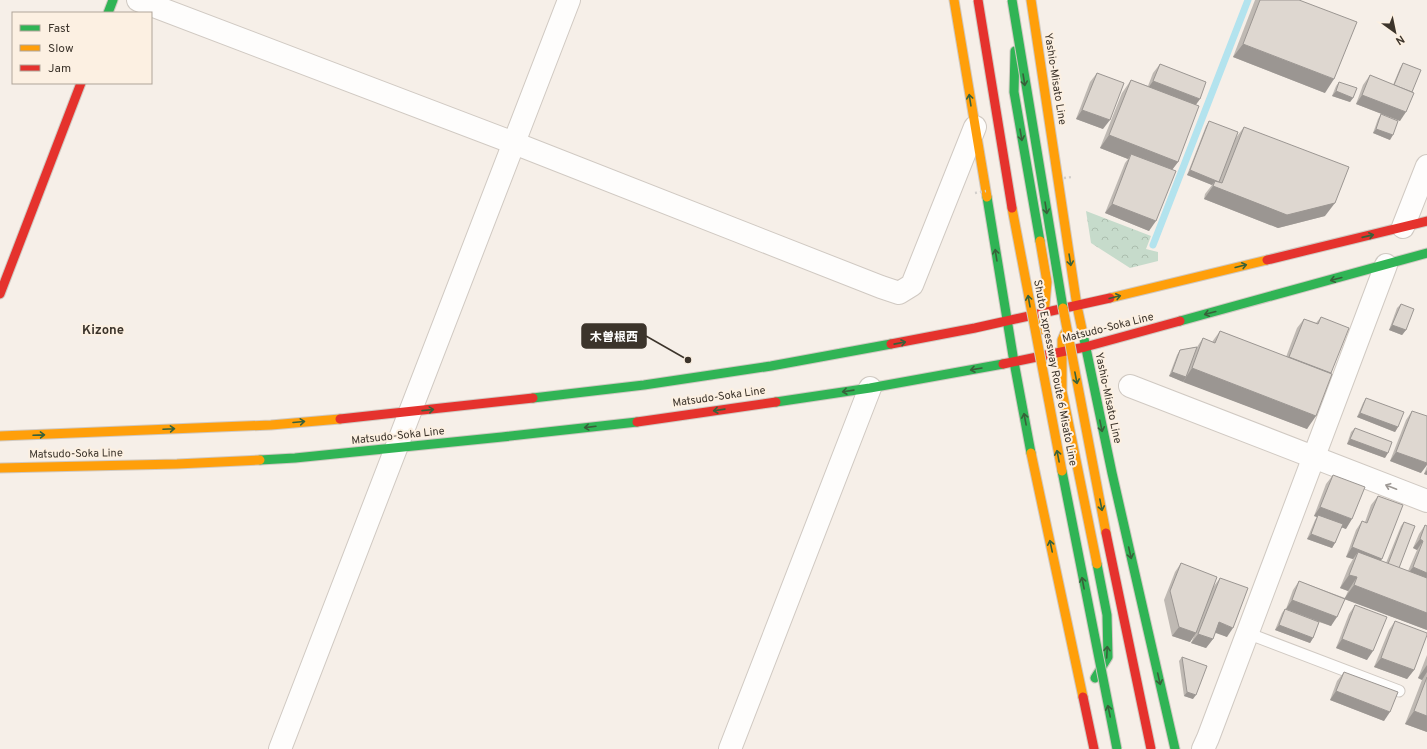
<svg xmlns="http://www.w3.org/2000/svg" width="1427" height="749" font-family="Overpass,'Noto Sans JP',sans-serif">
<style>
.park{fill:url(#park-crowns)}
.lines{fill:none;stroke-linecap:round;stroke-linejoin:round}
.stream{stroke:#b3e3ee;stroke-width:7}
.lane-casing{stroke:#d0c9c2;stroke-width:13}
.street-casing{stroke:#d0c9c2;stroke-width:24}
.fast-casing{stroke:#d0c9c2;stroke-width:11}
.slow-casing{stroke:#d0c9c2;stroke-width:11}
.jam-casing{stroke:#d0c9c2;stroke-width:11}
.lane{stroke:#fefdfc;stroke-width:11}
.street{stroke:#fefdfc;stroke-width:22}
.fast{stroke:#30b455;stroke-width:9}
.slow{stroke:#ff9f0a;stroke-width:9}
.jam{stroke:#e5322d;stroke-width:9}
.fast-bridge-casing{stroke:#d0c9c2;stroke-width:11;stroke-linecap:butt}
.slow-bridge-casing{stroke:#d0c9c2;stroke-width:11;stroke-linecap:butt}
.jam-bridge-casing{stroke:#d0c9c2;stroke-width:11;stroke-linecap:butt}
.path-bridge{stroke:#d2cfcb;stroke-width:2.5;stroke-dasharray:2 3;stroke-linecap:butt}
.fast-bridge{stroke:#30b455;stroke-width:9}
.slow-bridge{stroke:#ff9f0a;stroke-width:9}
.jam-bridge{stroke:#e5322d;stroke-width:9}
.wall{fill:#bfb9b3}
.shaded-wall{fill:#9b9692}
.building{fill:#ded7d0;stroke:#9b9692}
.oneway{stroke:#38613a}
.oneway2{stroke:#9d9894}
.labels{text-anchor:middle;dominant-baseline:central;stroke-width:4;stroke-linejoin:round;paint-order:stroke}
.street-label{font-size:11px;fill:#3c342b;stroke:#fcf0e2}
.quarter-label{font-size:13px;font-weight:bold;fill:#3c342b;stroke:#fcf0e2}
.leader{fill:none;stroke:#3c342b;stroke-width:1.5}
.callout-dot{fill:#3c342b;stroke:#fcf0e2;stroke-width:1.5}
.callout{fill:#3c342b;stroke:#3c342b;stroke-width:1.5}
.callout-label{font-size:12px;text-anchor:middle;font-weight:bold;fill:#fff}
</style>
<defs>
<pattern id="park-crowns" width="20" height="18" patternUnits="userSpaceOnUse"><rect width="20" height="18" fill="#c6dbcb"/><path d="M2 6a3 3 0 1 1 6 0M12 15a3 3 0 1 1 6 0" fill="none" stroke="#abbdae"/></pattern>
</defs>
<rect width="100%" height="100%" fill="#f6efe8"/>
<path class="park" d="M1086 211 1151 236 1146 249 1158 252V261L1130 268 1091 243Z"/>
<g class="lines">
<path class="stream" d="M1153 245 1248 0"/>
<g class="lane-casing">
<path id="lane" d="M1247 633 1399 691"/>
</g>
<g class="street-casing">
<g id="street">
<path d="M138 0 514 143 881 287 899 293 912 285 975 127"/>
<path d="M1403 227 1427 166"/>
<path d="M1130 386 1427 501"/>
<path d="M280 749 569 0"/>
<path d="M730 749 870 388"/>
<path d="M1203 749 1208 738 1386 265"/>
</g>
</g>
<g class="fast-casing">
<g id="fast">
<path d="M108 13 113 0"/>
<path d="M1015 51 1014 92 1040 241"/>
<path d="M987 197 1014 362 1031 453"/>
<path d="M1180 321 1427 253"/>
<path d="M1083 334 1112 473 1175 749"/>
<path d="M533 398 644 385 771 366 891 344"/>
<path d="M776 402 870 388 1003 364"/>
<path d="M260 460 295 458 502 437 637 422"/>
<path d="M1095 678 1108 657 1107 615 1097 564"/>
</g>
</g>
<g class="slow-casing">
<g id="slow">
<path d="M954 0 987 197"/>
<path d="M1031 0 1077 306 1083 334"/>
<path d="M1040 241 1047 282 1043 327 1040 330"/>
<path d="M1110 298 1267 260"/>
<path d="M1065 333 1062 340V391L1097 564"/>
<path d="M0 436 271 425 340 419"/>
<path d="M1031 453 1083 697"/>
<path d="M0 468 177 464 260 460"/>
</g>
</g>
<g class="jam-casing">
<g id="jam">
<path d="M1267 260 1427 221"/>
<path d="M0 294 81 83"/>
<path d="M891 344 975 328 1110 298"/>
<path d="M1003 364 1085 347 1180 321"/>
<path d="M340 419 533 398"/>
<path d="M637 422 776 402"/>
<path d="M1083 697 1094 749"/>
</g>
</g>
<use href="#lane" class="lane"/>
<use href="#street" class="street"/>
<use href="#fast" class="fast"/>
<use href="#slow" class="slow"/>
<use href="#jam" class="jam"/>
<g class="fast-bridge-casing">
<g id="fast-bridge">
<path d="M1012 0 1063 308"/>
<path d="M1062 471 1117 749"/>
</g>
</g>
<g class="slow-bridge-casing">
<g id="slow-bridge">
<path d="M1012 208 1062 471"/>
<path d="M1063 308 1106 533"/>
</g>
</g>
<g class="jam-bridge-casing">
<g id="jam-bridge">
<path d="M978 0 1012 208"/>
<path d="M1106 533 1151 749"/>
</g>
</g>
<g class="path-bridge">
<path d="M1064 178 1072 177"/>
<path d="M975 193 986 191"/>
</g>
<use href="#fast-bridge" class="fast-bridge"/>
<use href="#slow-bridge" class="slow-bridge"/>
<use href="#jam-bridge" class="jam-bridge"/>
</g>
<g class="wall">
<path d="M1255 0H1299L1325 93 1233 57Z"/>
<path d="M1403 63 1400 121 1356 104 1363 85 1370 75 1393 85 1400 68Z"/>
<path d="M1160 64 1196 105 1178 162 1172 170 1149 231 1105 213 1125 163 1128 159 1100 148 1122 93 1131 80 1148 86 1153 73Z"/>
<path d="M1097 73 1103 129 1076 119 1090 82Z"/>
<path d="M1339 82 1353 98 1350 102 1332 96 1336 86Z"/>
<path d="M1381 114 1390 140 1373 133 1378 119Z"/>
<path d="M1209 121 1235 139 1244 127 1325 216 1278 228 1204 199 1205 194 1212 185 1187 175 1206 126Z"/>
<path d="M1401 304 1406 330 1402 335 1389 330 1397 308Z"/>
<path d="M1321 317 1331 374 1307 429 1169 376 1177 355 1180 350 1197 347 1203 338 1212 342 1220 331 1286 357 1297 328 1304 319 1316 323Z"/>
<path d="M1366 398 1398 427 1395 432 1357 417 1363 403Z"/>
<path d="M1412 411 1421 473 1390 461 1406 420Z"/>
<path d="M1355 428 1385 458 1347 444 1351 432Z"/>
<path d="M1427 466V475L1424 474Z"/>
<path d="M1333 475 1346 529 1341 527 1335 543 1332 548 1307 539 1315 520 1317 517 1314 516 1326 484Z"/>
<path d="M1378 496 1381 561 1386 563 1401 526 1404 522 1399 568 1408 571 1417 550 1413 548 1419 534 1425 525 1427 630 1345 599 1331 626 1319 622 1313 638 1310 643 1275 630 1282 613 1285 609H1286L1293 590 1299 581 1345 598 1348 591 1340 588 1349 566 1353 559 1346 557 1356 530 1362 521 1365 522 1371 505Z"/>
<path d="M1181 563 1214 586 1220 578 1227 637 1216 632 1213 639 1206 648 1191 643 1194 636 1190 642 1172 636 1164 600 1175 572Z"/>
<path d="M1355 605 1367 660 1336 648 1349 614Z"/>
<path d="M1395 621 1414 670 1407 679 1374 667 1389 630Z"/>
<path d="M1427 655V732L1405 724 1422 680 1418 678Z"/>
<path d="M1182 657 1193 699 1184 696 1179 661Z"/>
<path d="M1344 672 1384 721 1330 700 1337 681Z"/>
</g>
<g class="shaded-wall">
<path d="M1243 44 1334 79 1325 93 1233 57Z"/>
<path d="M1153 81 1200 99 1193 109 1146 91Z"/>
<path d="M1336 91 1353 98 1350 102 1332 96Z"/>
<path d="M1362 95 1406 112 1400 121 1356 104Z"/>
<path d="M1082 110 1110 120 1103 129 1076 119Z"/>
<path d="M1376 129 1393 135 1390 140 1373 133Z"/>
<path d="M1109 135 1178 162 1168 175 1131 154 1128 159 1100 148Z"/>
<path d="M1190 170 1219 182 1213 185 1215 181 1212 185 1187 175Z"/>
<path d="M1213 186 1335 203 1325 216 1278 228 1204 199Z"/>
<path d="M1112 204 1156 221 1149 231 1105 213Z"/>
<path d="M1392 325 1406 330 1402 335 1389 330Z"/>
<path d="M1289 357 1331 373 1325 382 1282 366Z"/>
<path d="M1192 368 1316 416 1307 429 1183 382Z"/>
<path d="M1172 372 1186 377 1183 382 1169 376Z"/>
<path d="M1360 413 1398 427 1395 432 1357 417Z"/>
<path d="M1350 439 1388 453 1385 458 1347 444Z"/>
<path d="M1396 452 1427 463V465L1421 473 1390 461Z"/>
<path d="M1427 470V475L1424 474Z"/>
<path d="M1320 507 1352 519 1346 529 1317 518 1318 515 1317 517 1314 516Z"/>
<path d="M1311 534 1335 543 1332 548 1307 539Z"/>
<path d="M1420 539 1423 541 1417 550 1413 548Z"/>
<path d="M1352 547 1382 559 1376 568 1358 552 1353 559 1346 557Z"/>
<path d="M1413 567 1427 573V583L1406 576Z"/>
<path d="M1349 575 1357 577 1348 591 1340 588Z"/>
<path d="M1354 585 1427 613V630L1344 599Z"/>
<path d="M1292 600 1337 617 1331 626 1286 609Z"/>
<path d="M1219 622 1233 628 1227 637 1213 632Z"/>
<path d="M1279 625 1313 638 1310 643 1275 630Z"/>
<path d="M1179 627 1196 633 1190 642 1172 636Z"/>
<path d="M1198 634 1213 639 1206 648 1191 643Z"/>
<path d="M1342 639 1373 651 1367 660 1336 648Z"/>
<path d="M1381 658 1414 670 1407 679 1374 667Z"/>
<path d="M1427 665V672L1422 680 1418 678Z"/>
<path d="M1336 691 1390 712 1384 721 1330 700Z"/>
<path d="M1187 692 1196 695 1193 699 1184 696Z"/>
<path d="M1414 711 1427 716V732L1405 724Z"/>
</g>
<g class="building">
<path d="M1260 0H1299L1357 22 1334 79 1243 44Z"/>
<path d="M1403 63 1421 70 1412 92 1394 85Z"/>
<path d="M1160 64 1206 82 1200 99 1153 81Z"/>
<path d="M1097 73 1124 83 1110 120 1082 110Z"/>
<path d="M1370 75 1414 93 1406 112 1362 95Z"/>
<path d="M1131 80 1199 106 1178 162 1109 135Z"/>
<path d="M1339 82 1357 88 1353 98 1336 91Z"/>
<path d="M1381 114 1398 121 1393 135 1376 129Z"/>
<path d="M1209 121 1238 132 1219 182 1190 170Z"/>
<path d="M1244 127 1349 167 1335 203 1287 215 1213 186 1215 181 1222 183Z"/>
<path d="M1131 154 1176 171 1156 221 1112 204Z"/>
<path d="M1401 304 1414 309 1406 330 1392 325Z"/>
<path d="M1321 317 1349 328 1331 373 1289 357 1304 319 1318 324Z"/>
<path d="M1220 331 1332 374 1316 416 1192 368 1203 338 1215 343Z"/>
<path d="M1197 347 1186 377 1172 372 1180 350Z"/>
<path d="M1366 398 1404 412 1398 427 1360 413Z"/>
<path d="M1412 411 1427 416V463L1396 452Z"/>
<path d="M1355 428 1392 442 1388 453 1350 439Z"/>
<path d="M1333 475 1365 487 1352 519 1320 507Z"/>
<path d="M1378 496 1403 505 1382 559 1352 547 1362 521 1367 523Z"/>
<path d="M1318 515 1343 524 1335 543 1311 534Z"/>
<path d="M1404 522 1415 526 1399 568 1388 564Z"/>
<path d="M1425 525 1427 526V573L1413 567 1423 541 1420 539Z"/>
<path d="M1358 552 1427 578V613L1354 585 1357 577 1349 575Z"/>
<path d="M1181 563 1217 577 1196 633 1179 627 1170 591Z"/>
<path d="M1220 578 1248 588 1233 628 1219 622 1213 639 1198 634Z"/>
<path d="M1299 581 1345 599 1337 617 1292 600Z"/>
<path d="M1355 605 1387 617 1373 651 1342 639Z"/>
<path d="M1285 609 1319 622 1313 638 1279 625Z"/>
<path d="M1395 621 1427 633V635L1414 670 1381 658Z"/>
<path d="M1182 657 1207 666 1196 695 1187 692Z"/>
<path d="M1344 672 1398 692 1390 712 1336 691Z"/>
<path d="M1427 677V716L1414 711Z"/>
</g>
<defs><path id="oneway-shaft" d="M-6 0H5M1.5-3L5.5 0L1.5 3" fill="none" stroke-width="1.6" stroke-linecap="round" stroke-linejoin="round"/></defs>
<g class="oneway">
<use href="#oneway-shaft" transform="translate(1024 80) rotate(81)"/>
<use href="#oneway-shaft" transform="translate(970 100) rotate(-99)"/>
<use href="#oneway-shaft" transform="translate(1021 135) rotate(80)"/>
<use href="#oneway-shaft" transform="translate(1046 208) rotate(81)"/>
<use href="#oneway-shaft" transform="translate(1368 236) rotate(-13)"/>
<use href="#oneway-shaft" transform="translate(996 255) rotate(-99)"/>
<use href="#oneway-shaft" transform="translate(1070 260) rotate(81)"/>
<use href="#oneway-shaft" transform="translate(1241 266) rotate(-14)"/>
<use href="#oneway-shaft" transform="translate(1336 279) rotate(165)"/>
<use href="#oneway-shaft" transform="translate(1115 297) rotate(-14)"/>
<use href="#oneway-shaft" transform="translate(1029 301) rotate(-100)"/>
<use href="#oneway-shaft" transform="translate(1210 313) rotate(165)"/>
<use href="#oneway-shaft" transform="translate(900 343) rotate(-11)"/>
<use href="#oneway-shaft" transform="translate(976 369) rotate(170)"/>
<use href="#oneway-shaft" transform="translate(1076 378) rotate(79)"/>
<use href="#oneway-shaft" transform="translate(848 391) rotate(172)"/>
<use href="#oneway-shaft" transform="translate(428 410) rotate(-6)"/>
<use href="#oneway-shaft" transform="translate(719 410) rotate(172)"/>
<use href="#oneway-shaft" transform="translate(1025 419) rotate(-101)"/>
<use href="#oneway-shaft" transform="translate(299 422) rotate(-5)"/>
<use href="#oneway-shaft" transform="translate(1101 426) rotate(78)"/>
<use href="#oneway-shaft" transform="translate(590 427) rotate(173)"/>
<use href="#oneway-shaft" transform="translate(169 429) rotate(-3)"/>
<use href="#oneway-shaft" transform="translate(39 435) rotate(-2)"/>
<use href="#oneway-shaft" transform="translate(1058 456) rotate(-101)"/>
<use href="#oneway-shaft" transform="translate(1101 505) rotate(79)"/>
<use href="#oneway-shaft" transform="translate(1051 546) rotate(-102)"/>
<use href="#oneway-shaft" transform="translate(1130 553) rotate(77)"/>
<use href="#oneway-shaft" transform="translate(1083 583) rotate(-101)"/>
<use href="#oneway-shaft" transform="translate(1107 652) rotate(-87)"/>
<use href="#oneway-shaft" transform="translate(1159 679) rotate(77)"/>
<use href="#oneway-shaft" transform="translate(1109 711) rotate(-102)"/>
</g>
<use class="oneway2" href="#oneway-shaft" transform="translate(1391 487) rotate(-159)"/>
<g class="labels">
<g class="street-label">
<text transform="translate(1055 79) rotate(81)">Yashio-Misato Line</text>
<text transform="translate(1108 328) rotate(-14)">Matsudo-Soka Line</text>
<text transform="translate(1055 373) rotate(79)">Shuto Expressway Route 6 Misato Line</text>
<text transform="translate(719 397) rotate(-8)">Matsudo-Soka Line</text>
<text transform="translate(1108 398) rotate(78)">Yashio-Misato Line</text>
<text transform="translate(398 436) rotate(-6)">Matsudo-Soka Line</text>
<text transform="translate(76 454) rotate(-1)">Matsudo-Soka Line</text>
</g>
<g class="quarter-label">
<text x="103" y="331">Kizone</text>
</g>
</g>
<path class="leader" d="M688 360L646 336"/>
<circle class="callout-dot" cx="688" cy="360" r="4"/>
<rect class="callout" x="582" y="324" width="64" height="24" rx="4"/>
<g class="callout-label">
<text x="614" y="341">木曽根西</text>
</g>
<rect x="12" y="12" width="140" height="72" fill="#fcf0e2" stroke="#afa599"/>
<rect x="20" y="25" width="20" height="6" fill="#30b455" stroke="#afa599"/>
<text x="48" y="32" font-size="12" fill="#3c342b">Fast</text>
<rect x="20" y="45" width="20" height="6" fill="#ff9f0a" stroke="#afa599"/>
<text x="48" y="52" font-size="12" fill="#3c342b">Slow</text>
<rect x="20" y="65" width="20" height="6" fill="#e5322d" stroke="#afa599"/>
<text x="48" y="72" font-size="12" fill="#3c342b">Jam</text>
<g transform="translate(1395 32) rotate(147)" stroke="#fcf0e2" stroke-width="3" paint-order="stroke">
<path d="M0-3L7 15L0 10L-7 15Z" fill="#3c342b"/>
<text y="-6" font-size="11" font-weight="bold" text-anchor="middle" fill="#3c342b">N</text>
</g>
</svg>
